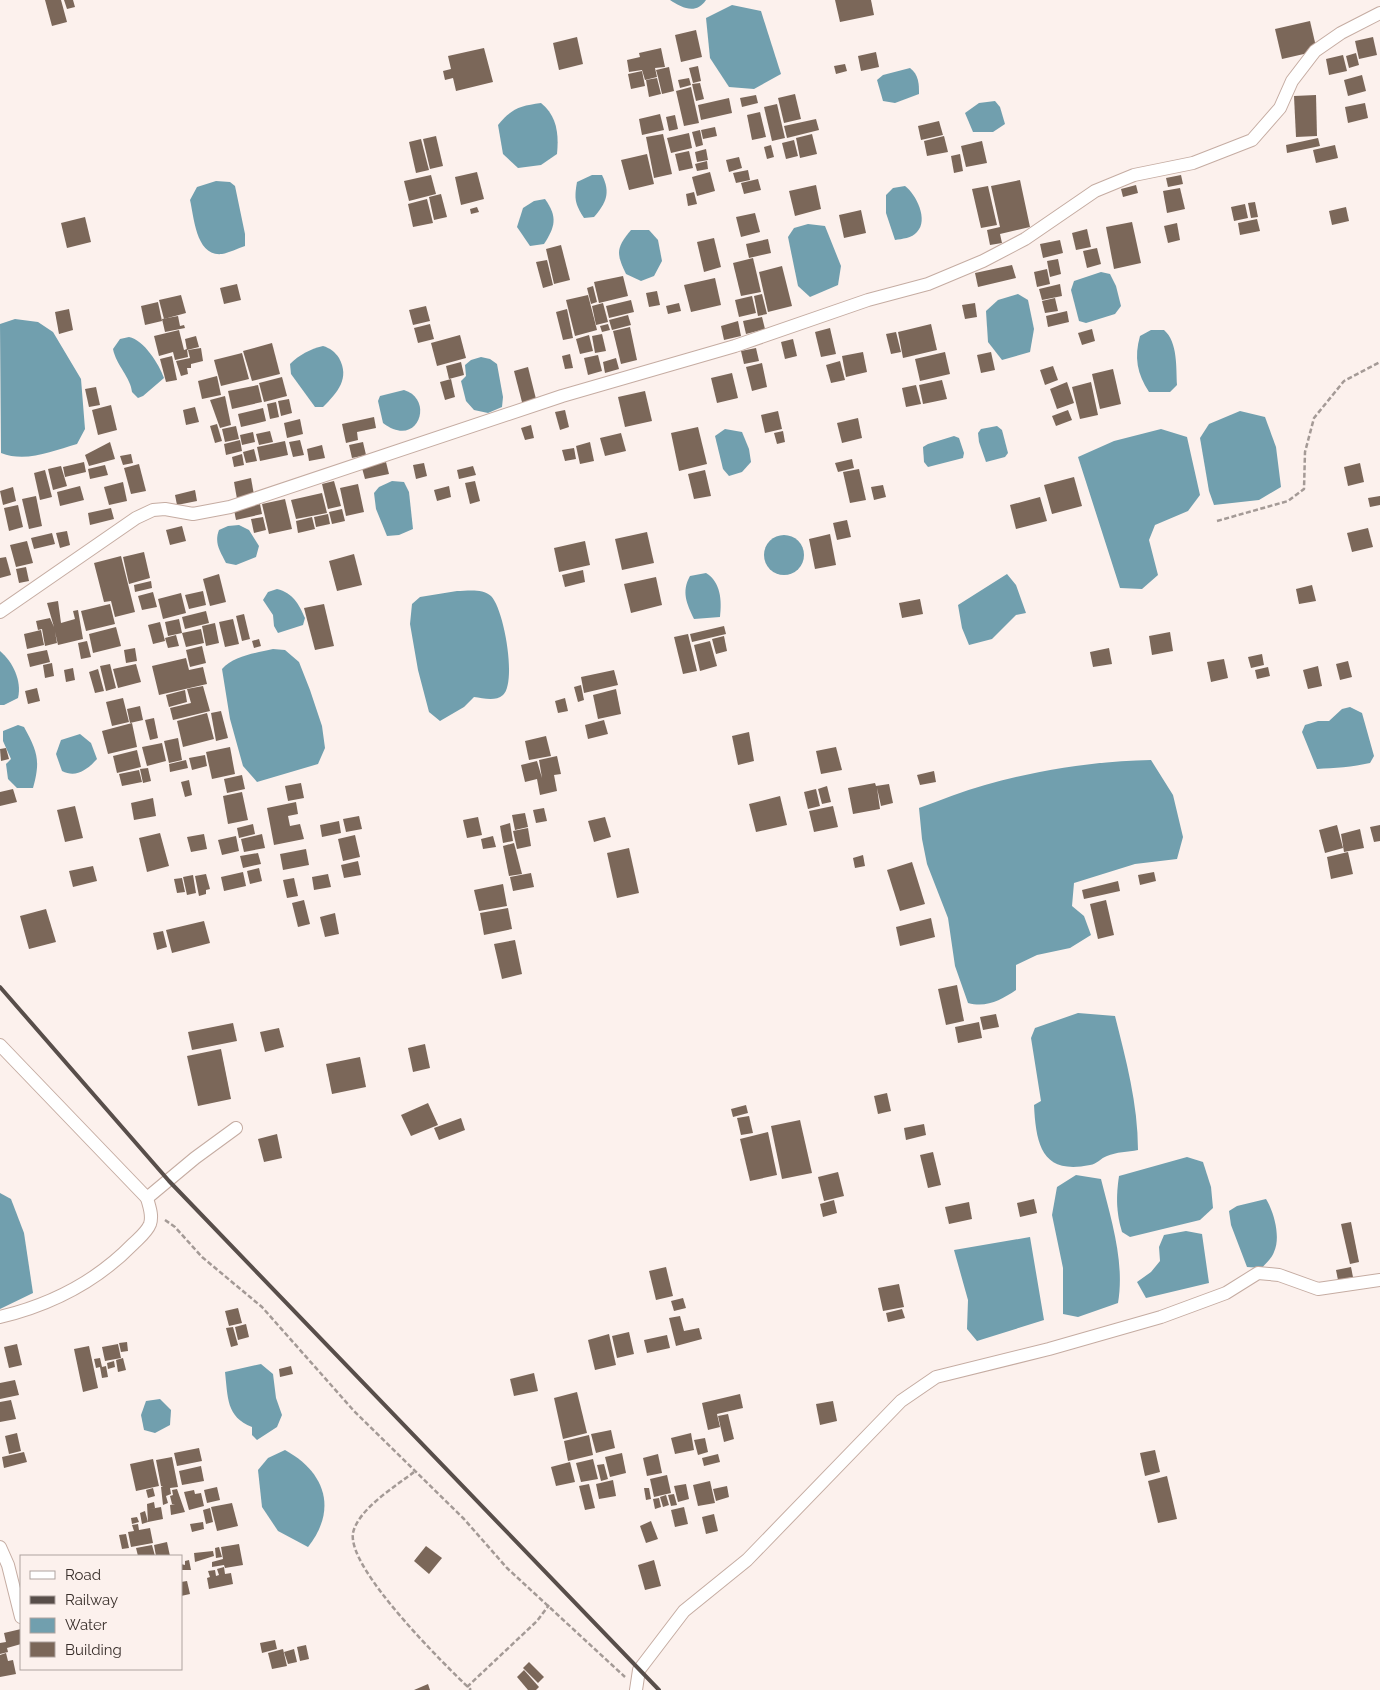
<svg xmlns="http://www.w3.org/2000/svg" width="1380" height="1690" font-family="Raleway,sans-serif">
<style>
.water{fill:#719fae}
.building{fill:#7b6759}
.lines{fill:none;stroke-linecap:round;stroke-linejoin:round}
.street-casing{stroke:#c5aca2;stroke-width:14}
.path{stroke:#a49a96;stroke-width:2.5;stroke-dasharray:5 2.5;stroke-linecap:butt}
.street{stroke:#fff;stroke-width:12}
.rail{stroke:#584e4a;stroke-width:4}
</style>
<rect width="100%" height="100%" fill="#fcf1ed"/>
<g class="water">
<path d="M670 0H706C696 15 682 8 670 0Z"/>
<path d="M732 5 761 11 781 74 754 89 729 87 710 58 706 18Z"/>
<path d="M910 68C919 75 919 84 919 94L895 103 883 101 877 80 883 75Z"/>
<path d="M995 101 1000 107 1005 124 993 132H973L965 113 979 103Z"/>
<path d="M541 103C557 116 559 134 557 154L541 165 518 168 503 154 498 125C512 108 520 106 541 103Z"/>
<path d="M592 175H602C611 193 606 203 594 217L584 218C575 204 574 199 577 182Z"/>
<path d="M216 181 230 182 235 186 245 234V246C238 248 229 253 222 254 196 257 194 217 190 200L197 187Z"/>
<path d="M905 186C916 194 929 220 917 232 912 238 902 239 895 240L886 213V195L893 188Z"/>
<path d="M545 199C558 217 555 227 544 244L530 246 517 227 523 208 534 201Z"/>
<path d="M808 224 825 226 841 266 838 285 810 297 798 286 788 237 794 228Z"/>
<path d="M631 230H649L658 240 662 261 654 276 641 281 626 274C616 253 616 248 631 230Z"/>
<path d="M1101 272 1110 274 1116 286 1121 306 1115 314 1086 323 1079 321 1071 290 1074 281Z"/>
<path d="M1018 294 1028 300 1034 329 1030 352 1002 360 988 342 986 311 998 300Z"/>
<path d="M15 319 38 322 53 332 81 379 85 429 77 444C52 451 26 463 1 453L0 324Z"/>
<path d="M1151 330H1164C1178 342 1176 368 1177 385L1170 392H1149C1137 374 1134 357 1140 336Z"/>
<path d="M129 337C144 340 159 364 164 378L143 396 138 398 132 392C131 378 116 365 113 349L120 339Z"/>
<path d="M323 346C330 348 335 352 339 358 350 378 338 392 323 407H315L291 374 290 364C299 355 310 349 323 346Z"/>
<path d="M481 357 490 359 497 364 503 397 502 407 488 413 474 410 466 401 461 381 466 376 465 365 471 360Z"/>
<path d="M404 390C435 399 418 450 383 423L378 401 380 396Z"/>
<path d="M1240 411 1265 417 1276 447 1281 487 1259 500 1214 505 1209 491 1200 438 1209 424Z"/>
<path d="M997 426 1002 430 1008 453 1005 457 986 462 979 442 978 433 981 429Z"/>
<path d="M725 429 742 432 749 449 751 462 742 472 729 476 723 469 715 436Z"/>
<path d="M1161 429 1187 437 1200 495 1188 511 1155 525 1149 540 1158 575 1142 589 1120 588 1078 457 1114 441Z"/>
<path d="M954 436 959 438 964 453 963 458 928 467 924 462 923 447 928 444Z"/>
<path d="M392 481 404 482 409 492 413 529 399 535 387 536 376 509 374 493 379 487Z"/>
<path d="M239 525 249 530 259 546 256 557 236 565 226 563C220 551 214 543 219 530L228 526Z"/>
<circle cx="784" cy="555" r="20"/>
<path d="M706 573C721 582 722 601 720 617L694 619C687 604 681 592 690 576Z"/>
<path d="M1007 574 1016 585 1026 613 1016 615 992 639 969 645 962 628 958 605Z"/>
<path d="M277 589C293 593 299 604 305 618L303 625 278 633 274 626 273 615 263 600 268 592Z"/>
<path d="M457 591C467 591 482 588 491 596 504 609 517 682 503 695 495 702 483 698 474 697L464 707 440 721 429 712 418 670 410 624 412 604 420 597Z"/>
<path d="M273 649 285 650 299 662 310 690 322 726 325 748 318 764 257 782 243 766 230 719 222 669C234 655 257 653 273 649Z"/>
<path d="M0 651C13 662 22 681 18 698L4 705H0Z"/>
<path d="M1350 707 1362 713 1374 756 1370 763C1353 767 1334 768 1317 769L1302 732 1305 725 1318 721H1329L1342 709Z"/>
<path d="M18 725 24 727C37 751 41 760 33 788H17L8 779 6 764 11 759 3 741V731Z"/>
<path d="M80 734 91 743 97 759C87 770 76 778 62 771L56 754 61 740Z"/>
<path d="M1151 760 1173 795 1183 837 1177 859 1135 864 1074 883 1072 906 1084 916 1091 935 1070 948 1037 955 1016 965V990C1001 1000 987 1008 968 1003L955 966 948 918 927 864 922 839 919 808C941 800 963 791 985 785 1038 770 1096 761 1151 760Z"/>
<path d="M1078 1013 1115 1016C1126 1060 1138 1104 1138 1150 1128 1152 1116 1152 1107 1156 1101 1158 1097 1164 1090 1165 1042 1175 1036 1145 1034 1105L1041 1101 1031 1038 1035 1028Z"/>
<path d="M1187 1157 1203 1162 1211 1187 1213 1208 1200 1220 1130 1237 1122 1232C1116 1212 1116 1196 1119 1176Z"/>
<path d="M1076 1175 1101 1179C1111 1219 1125 1262 1118 1303L1078 1317 1063 1314V1268L1052 1215 1057 1187Z"/>
<path d="M0 1193 11 1199 24 1233 33 1293 0 1309Z"/>
<path d="M1266 1199C1274 1212 1281 1237 1274 1252 1272 1258 1266 1263 1262 1268L1247 1267 1231 1225 1229 1211 1237 1206Z"/>
<path d="M1186 1231 1202 1234 1209 1283 1146 1298 1137 1282 1151 1272 1160 1261 1159 1247 1164 1235Z"/>
<path d="M1030 1237 1044 1320 977 1341 967 1329 968 1300 954 1250Z"/>
<path d="M261 1364 273 1374 276 1398 282 1415 277 1427 257 1440 252 1435V1427C226 1417 228 1397 225 1372Z"/>
<path d="M160 1399 171 1410 170 1425 155 1433 144 1430 141 1415 146 1401Z"/>
<path d="M285 1450C325 1472 338 1509 308 1547L278 1531 262 1507 258 1470 268 1458Z"/>
</g>
<g class="building">
<path d="M45 0H61L67 22 52 26Z"/>
<path d="M64 0H73L75 7 67 9Z"/>
<path d="M835 0H871L874 15 840 22Z"/>
<path d="M1310 21 1317 51 1282 59 1275 29Z"/>
<path d="M696 30 702 57 681 62 675 35Z"/>
<path d="M577 37 583 64 559 70 553 43Z"/>
<path d="M1373 37 1377 55 1359 59 1355 41Z"/>
<path d="M484 48 493 82 456 91 453 78 445 80 443 71 451 69 448 56Z"/>
<path d="M661 48 665 67 655 68 657 77 645 80 642 70 629 72 627 60 640 57 639 53Z"/>
<path d="M876 52 879 67 861 71 858 56Z"/>
<path d="M1356 53 1359 65 1349 68 1346 56Z"/>
<path d="M1343 55 1347 71 1329 75 1326 59Z"/>
<path d="M845 64 847 71 836 74 834 66Z"/>
<path d="M698 66 701 81 693 83 689 68Z"/>
<path d="M669 67 674 91 662 94 658 77 661 76 658 77 656 70Z"/>
<path d="M642 71 645 86 631 89 628 74Z"/>
<path d="M1362 75 1366 91 1348 96 1344 80Z"/>
<path d="M657 78 661 94 649 97 646 80Z"/>
<path d="M689 78 691 85 680 88 678 80Z"/>
<path d="M700 83 704 99 696 101 692 84Z"/>
<path d="M691 87 699 123 684 126 676 91Z"/>
<path d="M795 94 801 119 784 123 778 98Z"/>
<path d="M756 95 758 103 742 107 740 98Z"/>
<path d="M1316 95 1317 136 1296 137 1294 96Z"/>
<path d="M729 98 732 113 701 120 698 105Z"/>
<path d="M1365 103 1368 118 1348 123 1345 107Z"/>
<path d="M777 104 785 138 772 141 764 107Z"/>
<path d="M760 112 766 137 752 140 747 115Z"/>
<path d="M660 114 664 130 642 135 639 119Z"/>
<path d="M675 115 678 129 669 131 666 117Z"/>
<path d="M816 119 819 130 787 138 784 126Z"/>
<path d="M939 121 943 135 921 140 918 126Z"/>
<path d="M715 127 717 136 703 139 701 130Z"/>
<path d="M700 130 703 145 696 147 692 132Z"/>
<path d="M689 133 692 148 671 153 667 138Z"/>
<path d="M663 134 672 174 654 178 646 137Z"/>
<path d="M812 134 817 154 800 158 796 138Z"/>
<path d="M436 136 443 166 430 169 423 139Z"/>
<path d="M944 136 948 152 927 156 924 141Z"/>
<path d="M1318 138 1320 146 1287 153 1286 145Z"/>
<path d="M421 139 429 170 416 173 409 142Z"/>
<path d="M794 140 798 156 786 159 782 143Z"/>
<path d="M982 141 987 163 966 167 961 146Z"/>
<path d="M771 145 774 157 767 159 764 147Z"/>
<path d="M1335 145 1338 158 1316 163 1313 150Z"/>
<path d="M706 149 708 160 697 162 695 152Z"/>
<path d="M689 151 693 168 679 171 675 154Z"/>
<path d="M647 154 654 184 629 190 621 160Z"/>
<path d="M960 154 963 171 954 173 951 156Z"/>
<path d="M739 157 742 168 729 172 726 160Z"/>
<path d="M707 161 708 169 697 171 695 164Z"/>
<path d="M748 170 750 180 736 183 733 173Z"/>
<path d="M477 172 484 199 461 205 455 177Z"/>
<path d="M710 172 715 191 697 196 692 177Z"/>
<path d="M431 175 436 194 409 201 404 181Z"/>
<path d="M1181 175 1183 184 1168 187 1166 178Z"/>
<path d="M758 179 761 190 744 194 741 183Z"/>
<path d="M1020 180 1030 227 1000 234 1002 243 990 245 987 230 1000 227 991 186Z"/>
<path d="M816 185 821 209 795 216 789 191Z"/>
<path d="M1136 185 1138 193 1123 197 1121 189Z"/>
<path d="M988 186 997 225 981 228 972 189Z"/>
<path d="M1180 188 1185 209 1167 213 1163 191Z"/>
<path d="M694 192 697 204 688 206 686 194Z"/>
<path d="M441 194 447 217 434 220 429 197Z"/>
<path d="M427 199 433 223 413 227 408 204Z"/>
<path d="M1255 202 1258 217 1251 218 1248 203Z"/>
<path d="M1245 204 1248 218 1234 221 1231 207Z"/>
<path d="M477 207 479 212 471 214 470 209Z"/>
<path d="M1346 207 1349 221 1332 225 1329 211Z"/>
<path d="M861 210 866 233 844 238 839 215Z"/>
<path d="M755 213 760 232 741 237 736 217Z"/>
<path d="M85 217 91 242 67 248 61 223Z"/>
<path d="M1257 219 1260 231 1240 235 1238 223Z"/>
<path d="M1132 222 1141 263 1114 269 1106 227Z"/>
<path d="M1177 223 1180 240 1168 243 1164 226Z"/>
<path d="M1087 229 1091 247 1076 250 1072 233Z"/>
<path d="M714 238 721 267 704 272 697 242Z"/>
<path d="M768 239 771 253 749 258 746 244Z"/>
<path d="M1060 240 1063 253 1043 258 1040 244Z"/>
<path d="M561 245 570 280 554 284 546 249Z"/>
<path d="M1097 248 1101 264 1087 268 1083 251Z"/>
<path d="M753 258 761 292 741 296 733 263Z"/>
<path d="M1058 259 1061 274 1050 277 1047 261Z"/>
<path d="M547 260 553 285 543 288 536 262Z"/>
<path d="M1012 265 1016 278 978 287 975 273Z"/>
<path d="M782 266 792 306 768 312 759 272Z"/>
<path d="M1047 269 1050 284 1037 287 1034 272Z"/>
<path d="M623 276 628 296 599 303 594 282Z"/>
<path d="M715 278 721 305 691 312 684 285Z"/>
<path d="M237 284 241 300 224 304 220 288Z"/>
<path d="M1060 284 1062 296 1042 300 1039 289Z"/>
<path d="M593 286 597 302 591 304 587 288Z"/>
<path d="M657 291 660 305 649 307 646 293Z"/>
<path d="M762 294 767 314 758 316 754 296Z"/>
<path d="M181 295 186 313 164 319 159 300Z"/>
<path d="M588 295 597 330 575 336 566 300Z"/>
<path d="M752 296 756 313 739 317 735 300Z"/>
<path d="M1055 298 1058 311 1045 313 1042 301Z"/>
<path d="M631 300 634 312 609 318 606 306Z"/>
<path d="M158 302 162 321 145 325 141 306Z"/>
<path d="M603 303 608 322 596 325 592 306Z"/>
<path d="M679 303 681 311 668 314 666 306Z"/>
<path d="M975 303 977 317 965 319 962 305Z"/>
<path d="M426 306 430 321 413 325 409 310Z"/>
<path d="M69 309 73 330 59 334 55 312Z"/>
<path d="M567 309 573 338 563 340 556 312Z"/>
<path d="M1067 311 1069 322 1048 327 1046 316Z"/>
<path d="M628 315 631 325 612 330 609 320Z"/>
<path d="M178 316 180 326 184 325 185 328 165 332 162 319Z"/>
<path d="M762 317 765 329 746 334 743 321Z"/>
<path d="M738 321 741 336 724 340 721 326Z"/>
<path d="M430 324 434 339 418 343 414 328Z"/>
<path d="M608 324 610 330 602 332 600 326Z"/>
<path d="M931 324 937 350 903 358 898 332Z"/>
<path d="M630 327 637 360 621 364 613 331Z"/>
<path d="M830 328 836 354 821 357 815 332Z"/>
<path d="M1092 329 1095 341 1082 345 1078 333Z"/>
<path d="M179 330 184 350 187 349 188 357 175 360 173 352 159 356 154 336Z"/>
<path d="M896 332 901 352 891 354 886 334Z"/>
<path d="M602 334 606 351 595 353 592 336Z"/>
<path d="M460 335 466 358 437 366 431 343Z"/>
<path d="M589 335 593 351 580 354 576 339Z"/>
<path d="M196 336 199 347 187 350 185 339Z"/>
<path d="M793 339 797 356 785 359 781 342Z"/>
<path d="M272 343 280 374 252 381 243 351Z"/>
<path d="M201 348 203 361 191 364V368H187L188 374 181 376 176 361 190 358 188 350Z"/>
<path d="M756 348 759 361 744 364 741 351Z"/>
<path d="M863 352 867 372 846 377 842 356Z"/>
<path d="M945 352 950 374 920 381 915 359Z"/>
<path d="M991 352 995 370 981 373 977 355Z"/>
<path d="M242 353 249 379 221 386 214 360Z"/>
<path d="M570 354 573 368 565 369 562 356Z"/>
<path d="M598 355 602 371 588 375 584 358Z"/>
<path d="M172 356 177 380 166 382 160 359Z"/>
<path d="M616 358 619 369 605 373 603 362Z"/>
<path d="M840 361 845 380 831 383 826 365Z"/>
<path d="M461 362 464 375 449 379 446 366Z"/>
<path d="M762 363 767 387 752 391 746 367Z"/>
<path d="M1053 366 1058 380 1045 385 1040 370Z"/>
<path d="M528 367 537 403 523 406 514 371Z"/>
<path d="M1113 369 1121 404 1100 409 1092 374Z"/>
<path d="M732 373 738 398 717 403 711 378Z"/>
<path d="M217 376 221 395 202 399 198 381Z"/>
<path d="M282 377 287 396 264 402 259 383Z"/>
<path d="M451 379 455 397 445 400 440 382Z"/>
<path d="M942 380 947 399 923 404 919 385Z"/>
<path d="M1067 382 1074 403 1057 409 1050 389Z"/>
<path d="M1091 382 1098 415 1080 419 1072 387Z"/>
<path d="M258 385 262 402 232 409 228 391Z"/>
<path d="M916 385 921 404 906 407 902 388Z"/>
<path d="M96 387 100 405 89 407 85 389Z"/>
<path d="M645 391 652 421 625 427 618 397Z"/>
<path d="M225 396 231 425 220 428 210 400Z"/>
<path d="M289 399 292 413 281 416 278 401Z"/>
<path d="M276 402 279 417 270 419 267 404Z"/>
<path d="M111 405 117 430 98 435 92 410Z"/>
<path d="M195 407 199 422 186 425 183 410Z"/>
<path d="M263 408 266 421 241 427 238 414Z"/>
<path d="M565 410 569 427 560 430 555 412Z"/>
<path d="M1068 410 1072 420 1056 426 1052 416Z"/>
<path d="M778 411 782 429 765 433 761 415Z"/>
<path d="M374 417 376 428 357 432 358 440 346 443 342 424Z"/>
<path d="M858 418 862 438 842 443 837 423Z"/>
<path d="M300 419 303 434 287 438 284 423Z"/>
<path d="M217 424 222 441 215 443 210 426Z"/>
<path d="M531 425 534 438 525 440 521 428Z"/>
<path d="M236 426 239 439 225 442 222 429Z"/>
<path d="M698 427 707 464 679 471 671 433Z"/>
<path d="M270 431 273 442 259 445 256 434Z"/>
<path d="M783 431 785 442 777 444 774 433Z"/>
<path d="M253 432 255 442 242 445 240 435Z"/>
<path d="M621 433 626 451 605 456 600 438Z"/>
<path d="M240 440 242 451 226 455 224 444Z"/>
<path d="M300 440 304 455 293 457 289 442Z"/>
<path d="M285 441 288 455 260 461 257 447Z"/>
<path d="M110 442 115 459 89 466 85 455Z"/>
<path d="M363 442 366 455 352 458 349 445Z"/>
<path d="M590 442 594 461 580 464 576 446Z"/>
<path d="M322 445 325 458 309 461 307 449Z"/>
<path d="M574 448 576 459 565 461 562 450Z"/>
<path d="M254 449 257 461 246 463 243 452Z"/>
<path d="M131 454 133 463 123 465 120 456Z"/>
<path d="M242 454 244 465 234 467 232 457Z"/>
<path d="M852 459 854 468 838 472 835 463Z"/>
<path d="M84 462 86 472 65 477 63 467Z"/>
<path d="M386 462 389 474 365 479 362 468Z"/>
<path d="M424 463 427 476 416 479 413 465Z"/>
<path d="M1360 463 1364 482 1348 486 1344 467Z"/>
<path d="M139 464 146 491 131 494 124 468Z"/>
<path d="M105 465 108 475 90 479 88 469Z"/>
<path d="M61 466 67 486 53 490 48 469Z"/>
<path d="M473 466 476 475 459 479 457 470Z"/>
<path d="M859 469 866 500 850 503 843 472Z"/>
<path d="M45 470 52 497 40 500 34 473Z"/>
<path d="M705 470 711 496 694 499 688 474Z"/>
<path d="M1074 477 1082 506 1052 514 1044 485Z"/>
<path d="M251 478 254 495 237 499 234 482Z"/>
<path d="M334 481 341 506 328 509 322 484Z"/>
<path d="M475 481 480 501 470 504 465 483Z"/>
<path d="M123 482 127 501 109 505 104 487Z"/>
<path d="M358 484 364 512 346 516 340 488Z"/>
<path d="M883 485 886 497 874 500 871 487Z"/>
<path d="M80 486 84 500 60 506 57 492Z"/>
<path d="M449 486 451 497 437 501 434 490Z"/>
<path d="M13 487 16 501 3 505 0 491Z"/>
<path d="M195 490 197 501 177 505 175 495Z"/>
<path d="M322 493 327 513 296 519 291 500Z"/>
<path d="M36 496 42 526 29 529 22 499Z"/>
<path d="M1380 496V505L1370 507 1368 498Z"/>
<path d="M1040 497 1047 521 1016 529 1010 505Z"/>
<path d="M285 499 292 529 269 534 262 504Z"/>
<path d="M260 504 262 514 236 520 234 510Z"/>
<path d="M18 505 23 527 9 531 4 508Z"/>
<path d="M111 508 114 519 90 525 88 513Z"/>
<path d="M342 509 345 521 332 524 329 512Z"/>
<path d="M328 514 330 524 316 527 314 517Z"/>
<path d="M263 517 266 530 254 533 251 519Z"/>
<path d="M312 517 315 529 298 533 296 521Z"/>
<path d="M847 520 851 537 837 540 833 523Z"/>
<path d="M182 526 186 541 170 545 166 530Z"/>
<path d="M1368 528 1373 547 1352 552 1347 533Z"/>
<path d="M67 531 70 545 60 548 56 533Z"/>
<path d="M647 532 654 563 622 570 615 539Z"/>
<path d="M52 533 55 544 34 549 31 538Z"/>
<path d="M830 534 836 565 815 569 809 539Z"/>
<path d="M27 541 33 563 16 567 10 545Z"/>
<path d="M585 541 590 565 559 572 554 548Z"/>
<path d="M144 552 150 578 129 584 123 557Z"/>
<path d="M354 554 362 585 337 591 329 561Z"/>
<path d="M121 556 135 612 115 617 111 601 104 602 94 563Z"/>
<path d="M6 557 11 575 0 578V558Z"/>
<path d="M26 567 29 581 19 583 16 569Z"/>
<path d="M583 570 585 582 565 587 562 575Z"/>
<path d="M219 574 226 602 210 606 203 579Z"/>
<path d="M656 577 662 605 631 613 624 584Z"/>
<path d="M151 581 152 588 135 592 134 585Z"/>
<path d="M1312 585 1316 601 1299 604 1296 589Z"/>
<path d="M203 591 206 605 189 609 185 595Z"/>
<path d="M153 592 157 607 142 610 138 596Z"/>
<path d="M181 593 186 613 163 619 158 599Z"/>
<path d="M920 599 923 614 902 618 899 603Z"/>
<path d="M58 601 61 623 75 619 73 611 78 610 83 639 58 645 55 632 57 643 45 646 42 629 38 630 36 621 50 618 54 627 47 603Z"/>
<path d="M110 604 115 624 86 631 81 611Z"/>
<path d="M324 604 334 646 315 650 304 608Z"/>
<path d="M206 611 209 623 185 629 182 617Z"/>
<path d="M244 614 250 639 242 641 236 616Z"/>
<path d="M179 619 182 633 168 636 165 622Z"/>
<path d="M233 619 239 644 225 647 219 622Z"/>
<path d="M160 622 165 641 153 644 148 625Z"/>
<path d="M215 623 219 643 206 646 202 626Z"/>
<path d="M724 626 726 634 692 642 690 634Z"/>
<path d="M116 627 121 646 93 653 89 634Z"/>
<path d="M201 629 204 643 186 647 182 633Z"/>
<path d="M41 630 44 645 27 649 24 634Z"/>
<path d="M1170 632 1173 651 1152 655 1149 636Z"/>
<path d="M688 634 697 671 683 674 674 637Z"/>
<path d="M176 635 179 646 168 648 165 638Z"/>
<path d="M724 636 727 651 716 654 712 639Z"/>
<path d="M259 639 261 646 254 648 252 641Z"/>
<path d="M87 641 91 657 81 659 78 643Z"/>
<path d="M710 641 717 666 700 671 694 645Z"/>
<path d="M202 646 206 663 190 667 186 650Z"/>
<path d="M135 648 137 661 126 663 124 650Z"/>
<path d="M1109 648 1112 664 1093 667 1090 652Z"/>
<path d="M47 650 50 662 30 667 27 654Z"/>
<path d="M1262 654 1264 665 1251 668 1248 657Z"/>
<path d="M186 658 189 670 203 667 207 684 159 695 152 666Z"/>
<path d="M1224 659 1228 678 1211 682 1207 662Z"/>
<path d="M1348 661 1352 677 1340 680 1336 664Z"/>
<path d="M52 663 54 676 45 678 43 665Z"/>
<path d="M110 664 116 688 106 691 100 666Z"/>
<path d="M136 664 141 682 118 688 113 669Z"/>
<path d="M1318 666 1322 686 1308 689 1303 670Z"/>
<path d="M1268 667 1270 676 1257 679 1255 670Z"/>
<path d="M73 668 75 680 66 682 64 670Z"/>
<path d="M98 669 104 691 95 693 89 672Z"/>
<path d="M614 670 618 685 584 693 581 677Z"/>
<path d="M581 685 584 700 578 702 574 687Z"/>
<path d="M203 686 210 711 173 720 170 708 191 703 187 689Z"/>
<path d="M37 688 40 701 28 704 25 691Z"/>
<path d="M616 689 621 714 598 719 593 695Z"/>
<path d="M185 690 187 702 169 707 166 695Z"/>
<path d="M123 698 129 722 112 726 106 702Z"/>
<path d="M565 698 568 711 558 713 555 701Z"/>
<path d="M140 706 143 720 130 723 127 709Z"/>
<path d="M221 711 228 738 216 741 211 713Z"/>
<path d="M207 713 214 739 183 747 177 721Z"/>
<path d="M154 718 158 738 150 740 145 720Z"/>
<path d="M604 720 608 734 588 739 585 725Z"/>
<path d="M132 723 137 747 108 754 102 731Z"/>
<path d="M749 732 754 761 738 765 732 736Z"/>
<path d="M546 736 551 756 529 760 525 741Z"/>
<path d="M178 738 182 760 169 763 164 741Z"/>
<path d="M162 743 166 761 147 766 142 747Z"/>
<path d="M230 747 235 774 212 779 206 752Z"/>
<path d="M836 747 842 770 821 774 816 751Z"/>
<path d="M6 748 9 759 1 761 0 749Z"/>
<path d="M137 750 141 767 117 773 113 756Z"/>
<path d="M205 755 207 766 192 770 189 758Z"/>
<path d="M557 756 561 774 554 775 557 791 540 795 537 779 525 782 521 765 537 761 542 778 539 760Z"/>
<path d="M186 760 188 768 170 772 169 764Z"/>
<path d="M148 768 151 781 143 783 140 769Z"/>
<path d="M139 770 142 782 122 786 119 774Z"/>
<path d="M934 771 936 782 920 785 917 775Z"/>
<path d="M242 775 245 789 227 793 224 779Z"/>
<path d="M189 780 192 795 185 797 181 782Z"/>
<path d="M301 783 304 798 288 801 285 786Z"/>
<path d="M875 783 876 786 889 784 893 803 881 806 877 788 880 809 853 814 848 788Z"/>
<path d="M827 786 831 802 822 804 818 789Z"/>
<path d="M13 789 17 802 0 806V792Z"/>
<path d="M816 789 820 806 808 809 804 792Z"/>
<path d="M242 792 248 820 228 824 223 796Z"/>
<path d="M780 796 787 825 756 832 749 804Z"/>
<path d="M153 798 156 816 134 820 131 803Z"/>
<path d="M296 802 298 814 288 816 290 826 300 824 304 839 274 845 267 808Z"/>
<path d="M75 806 83 838 65 842 57 810Z"/>
<path d="M833 806 838 827 814 832 809 811Z"/>
<path d="M544 808 547 821 536 823 533 810Z"/>
<path d="M525 813 528 827 515 830 512 815Z"/>
<path d="M359 816 362 829 346 832 343 819Z"/>
<path d="M478 817 482 835 467 838 463 820Z"/>
<path d="M605 817 611 837 594 842 588 821Z"/>
<path d="M339 821 341 833 322 837 320 825Z"/>
<path d="M510 823 513 841 503 843 500 826Z"/>
<path d="M253 824 255 834 239 838 237 828Z"/>
<path d="M1337 825 1343 848 1325 853 1319 830Z"/>
<path d="M1380 825V841L1374 842 1370 827Z"/>
<path d="M528 828 531 846 517 849 513 831Z"/>
<path d="M1360 829 1364 848 1344 852 1341 834Z"/>
<path d="M160 833 169 866 147 872 139 838Z"/>
<path d="M204 834 207 849 191 852 187 837Z"/>
<path d="M262 834 265 848 244 852 241 839Z"/>
<path d="M355 835 360 857 343 861 338 839Z"/>
<path d="M236 836 239 851 222 855 218 840Z"/>
<path d="M493 836 496 847 483 849 481 839Z"/>
<path d="M514 843 522 874 509 876 503 846Z"/>
<path d="M629 848 639 893 617 898 607 853Z"/>
<path d="M306 849 309 865 283 870 280 854Z"/>
<path d="M1348 852 1353 874 1331 879 1327 857Z"/>
<path d="M258 853 261 864 243 868 240 856Z"/>
<path d="M863 855 865 866 855 868 853 858Z"/>
<path d="M358 861 361 875 344 878 341 865Z"/>
<path d="M912 862 925 904 900 911 887 870Z"/>
<path d="M93 866 97 881 73 887 69 871Z"/>
<path d="M259 868 262 881 250 884 247 871Z"/>
<path d="M243 872 246 886 224 891 221 877Z"/>
<path d="M1154 872 1156 881 1140 885 1138 875Z"/>
<path d="M531 873 534 887 513 891 510 877Z"/>
<path d="M206 874 210 889 206 890V894L199 896 195 876Z"/>
<path d="M328 874 331 887 314 890 312 877Z"/>
<path d="M193 875 196 893 187 895 183 877Z"/>
<path d="M182 878 185 892 177 893 174 879Z"/>
<path d="M294 878 298 896 287 898 283 880Z"/>
<path d="M1118 881 1120 891 1084 899 1082 890Z"/>
<path d="M503 884 507 906 479 911 474 890Z"/>
<path d="M304 900 310 924 298 927 292 903Z"/>
<path d="M1106 900 1114 935 1098 939 1090 904Z"/>
<path d="M508 908 512 929 484 935 480 913Z"/>
<path d="M46 909 56 942 29 949 20 916Z"/>
<path d="M335 913 339 934 325 937 320 917Z"/>
<path d="M931 918 935 937 900 946 896 927Z"/>
<path d="M204 921 210 943 172 953 166 930Z"/>
<path d="M163 931 167 947 157 950 153 933Z"/>
<path d="M515 940 522 974 502 979 494 944Z"/>
<path d="M957 985 964 1021 946 1025 938 989Z"/>
<path d="M996 1014 999 1027 983 1030 980 1017Z"/>
<path d="M979 1022 982 1038 958 1043 955 1027Z"/>
<path d="M233 1023 237 1041 192 1050 188 1032Z"/>
<path d="M279 1028 284 1047 265 1052 260 1032Z"/>
<path d="M425 1044 430 1068 413 1072 408 1048Z"/>
<path d="M221 1049 231 1099 198 1106 187 1056Z"/>
<path d="M360 1057 366 1087 332 1094 326 1064Z"/>
<path d="M887 1093 891 1111 878 1114 874 1096Z"/>
<path d="M428 1103 438 1125 411 1136 401 1115Z"/>
<path d="M746 1105 748 1113 733 1117 731 1109Z"/>
<path d="M749 1116 753 1133 741 1135 737 1118Z"/>
<path d="M461 1118 465 1130 439 1140 434 1128Z"/>
<path d="M800 1120 812 1173 782 1179 771 1126Z"/>
<path d="M924 1124 926 1135 906 1140 904 1128Z"/>
<path d="M768 1132 777 1175 750 1181 740 1139Z"/>
<path d="M277 1134 282 1158 264 1162 258 1139Z"/>
<path d="M933 1152 941 1185 928 1188 920 1155Z"/>
<path d="M838 1172 844 1196 824 1201 818 1177Z"/>
<path d="M1034 1199 1037 1213 1020 1217 1017 1203Z"/>
<path d="M834 1200 837 1213 823 1217 820 1204Z"/>
<path d="M969 1202 972 1219 949 1224 945 1207Z"/>
<path d="M1351 1222 1359 1262 1350 1264 1341 1224Z"/>
<path d="M666 1267 673 1296 656 1300 649 1271Z"/>
<path d="M1351 1267 1353 1277 1338 1280 1336 1270Z"/>
<path d="M899 1284 904 1307 883 1311 878 1288Z"/>
<path d="M683 1298 686 1308 674 1311 671 1301Z"/>
<path d="M238 1308 242 1323 229 1326 225 1311Z"/>
<path d="M902 1309 905 1318 888 1322 886 1313Z"/>
<path d="M680 1316 684 1331 699 1328 702 1339 676 1346 669 1318Z"/>
<path d="M246 1324 249 1337 238 1340 235 1327Z"/>
<path d="M233 1327 238 1345 231 1347 226 1328Z"/>
<path d="M629 1332 634 1354 617 1358 612 1336Z"/>
<path d="M609 1334 616 1365 595 1370 588 1340Z"/>
<path d="M667 1335 670 1348 647 1353 644 1340Z"/>
<path d="M127 1342 128 1351 121 1352 119 1343Z"/>
<path d="M17 1344 22 1365 9 1368 4 1347Z"/>
<path d="M118 1344 121 1358 105 1361 102 1347Z"/>
<path d="M89 1346 98 1388 83 1392 74 1349Z"/>
<path d="M100 1358 102 1367 106 1366 108 1377 102 1378 100 1367 96 1368 94 1359Z"/>
<path d="M123 1358 126 1370 118 1372 116 1360Z"/>
<path d="M114 1361 115 1367 108 1369 107 1363Z"/>
<path d="M291 1366 293 1374 280 1377 279 1369Z"/>
<path d="M534 1373 538 1391 514 1396 510 1379Z"/>
<path d="M15 1380 19 1395 0 1399V1383Z"/>
<path d="M577 1392 587 1433 563 1439 554 1398Z"/>
<path d="M740 1394 743 1408 717 1414 720 1427 708 1430 702 1403Z"/>
<path d="M11 1400 16 1419 0 1422V1402Z"/>
<path d="M833 1401 837 1421 820 1425 816 1404Z"/>
<path d="M728 1414 734 1439 724 1442 718 1416Z"/>
<path d="M611 1430 615 1448 596 1453 591 1434Z"/>
<path d="M17 1433 21 1451 9 1454 5 1436Z"/>
<path d="M691 1433 694 1450 675 1454 671 1438Z"/>
<path d="M589 1435 593 1455 568 1461 564 1441Z"/>
<path d="M705 1438 708 1452 698 1455 694 1440Z"/>
<path d="M199 1448 202 1461 177 1466 174 1453Z"/>
<path d="M1155 1450 1160 1472 1145 1476 1140 1453Z"/>
<path d="M24 1452 27 1462 4 1468 2 1457Z"/>
<path d="M622 1453 626 1473 610 1477 605 1457Z"/>
<path d="M658 1454 662 1473 647 1476 643 1458Z"/>
<path d="M718 1454 720 1462 704 1466 702 1458Z"/>
<path d="M172 1457 178 1487 170 1488 171 1494 166 1496 168 1503 163 1505 161 1487 163 1486H161L156 1460Z"/>
<path d="M153 1459 159 1486 136 1491 130 1464Z"/>
<path d="M593 1459 598 1479 581 1482 576 1463Z"/>
<path d="M570 1462 575 1482 556 1486 551 1467Z"/>
<path d="M604 1464 608 1479 601 1481 597 1465Z"/>
<path d="M201 1466 204 1481 182 1485 179 1471Z"/>
<path d="M667 1475 671 1493 654 1497 650 1479Z"/>
<path d="M1167 1476 1177 1519 1158 1523 1148 1481Z"/>
<path d="M613 1480 616 1496 599 1499 596 1484Z"/>
<path d="M710 1481 715 1503 698 1506 693 1485Z"/>
<path d="M589 1484 595 1508 585 1510 579 1486Z"/>
<path d="M686 1484 689 1499 678 1502 674 1486Z"/>
<path d="M727 1486 729 1497 716 1501 713 1489Z"/>
<path d="M217 1487 220 1500 207 1503 204 1490Z"/>
<path d="M153 1488 155 1496 148 1498 146 1490Z"/>
<path d="M644 1488H649L651 1499 646 1500Z"/>
<path d="M177 1489 185 1512 171 1515 170 1505 175 1504H172L170 1496 173 1495 172 1490Z"/>
<path d="M194 1490 195 1494 201 1493 204 1506 189 1510 184 1492Z"/>
<path d="M674 1494 677 1505 671 1506 668 1495Z"/>
<path d="M666 1495 669 1505 663 1507 660 1497Z"/>
<path d="M659 1498 661 1507 655 1509 653 1499Z"/>
<path d="M154 1502 155 1508 150 1509 161 1507 163 1519 148 1522 147 1504Z"/>
<path d="M232 1503 238 1526 217 1531 211 1507Z"/>
<path d="M684 1507 688 1524 675 1527 671 1510Z"/>
<path d="M210 1508 213 1522 206 1524 203 1510Z"/>
<path d="M145 1511 148 1522 142 1524 140 1513Z"/>
<path d="M714 1514 718 1531 706 1534 702 1517Z"/>
<path d="M137 1517 139 1522 132 1524 131 1518Z"/>
<path d="M651 1521 658 1539 646 1543 640 1526Z"/>
<path d="M203 1522 204 1529 192 1532 190 1524Z"/>
<path d="M138 1524 139 1530 150 1528 153 1543 131 1547 128 1532 134 1531 132 1525Z"/>
<path d="M126 1534 129 1548 122 1549 119 1535Z"/>
<path d="M167 1542 170 1556H156L154 1545Z"/>
<path d="M239 1544 243 1565 225 1568 224 1565 212 1567V1562L223 1559 221 1547Z"/>
<path d="M152 1545 155 1556H138L136 1548Z"/>
<path d="M426 1546 442 1558 429 1574 414 1561Z"/>
<path d="M219 1547 222 1557 216 1558 215 1548Z"/>
<path d="M213 1551 214 1556 195 1562 194 1553Z"/>
<path d="M189 1560 191 1570H181V1564L185 1565V1561Z"/>
<path d="M654 1560 661 1586 645 1590 638 1565Z"/>
<path d="M224 1567 225 1574 231 1573 233 1584 209 1589 207 1578 210 1577 208 1571 215 1570 216 1576 219 1575 217 1569Z"/>
<path d="M187 1581 190 1594 181 1596V1582Z"/>
<path d="M21 1629V1644L7 1648 8 1652 0 1654V1643L6 1642 4 1633Z"/>
<path d="M275 1640 277 1649 262 1653 260 1643Z"/>
<path d="M306 1645 309 1659 300 1661 297 1647Z"/>
<path d="M283 1649 287 1666 272 1669 268 1653Z"/>
<path d="M294 1649 297 1662 288 1664 284 1652Z"/>
<path d="M6 1653 8 1661 13 1660 16 1674 0 1677V1655Z"/>
<path d="M529 1662 544 1677 538 1683 523 1668Z"/>
<path d="M524 1670 539 1687 536 1690H528L517 1677Z"/>
<path d="M428 1684 430 1690H414Z"/>
</g>
<g class="lines">
<g class="street-casing">
<g id="street">
<path d="M0 612 136 518 153 510 165 509 193 514 230 507 562 396 735 346 868 300 928 284 983 261 1025 239 1095 191 1134 175 1193 163 1252 140 1280 108 1292 81 1315 51 1341 33 1380 13"/>
<path d="M0 1045 147 1198 195 1158 236 1128"/>
<path d="M0 1317C50 1305 96 1282 133 1244 139 1238 147 1232 150 1224 153 1215 149 1206 147 1198"/>
<path d="M0 1547 8 1565 21 1617"/>
<path d="M636 1690 639 1670 684 1611 747 1560 901 1401 936 1377 1049 1349 1161 1317 1226 1293 1258 1273 1279 1275 1318 1289 1380 1280"/>
</g>
</g>
<g class="path">
<path d="M1217 521 1288 501 1304 489 1305 452 1314 418 1344 381 1380 362"/>
<path d="M165 1220 175 1227 202 1257 262 1307 354 1411 464 1519 507 1568 625 1677"/>
<path d="M414 1472C396 1486 358 1509 353 1533 347 1569 445 1665 471 1690"/>
<path d="M467 1687 537 1621 549 1605"/>
</g>
<use href="#street" class="street"/>
<path class="rail" d="M0 987 169 1181 659 1690"/>
</g>
<rect x="20" y="1555" width="162" height="115" fill="#fcf1ed" stroke="#aea39f"/>
<rect x="30" y="1571" width="25" height="8" fill="#ffffff" stroke="#aea39f"/>
<text x="65" y="1580" font-size="15" fill="#392f2b">Road</text>
<rect x="30" y="1596" width="25" height="8" fill="#584e4a" stroke="#aea39f"/>
<text x="65" y="1605" font-size="15" fill="#392f2b">Railway</text>
<rect x="30" y="1618" width="25" height="15" fill="#719fae" stroke="#aea39f"/>
<text x="65" y="1630" font-size="15" fill="#392f2b">Water</text>
<rect x="30" y="1642" width="25" height="15" fill="#7b6759" stroke="#aea39f"/>
<text x="65" y="1655" font-size="15" fill="#392f2b">Building</text>
</svg>
